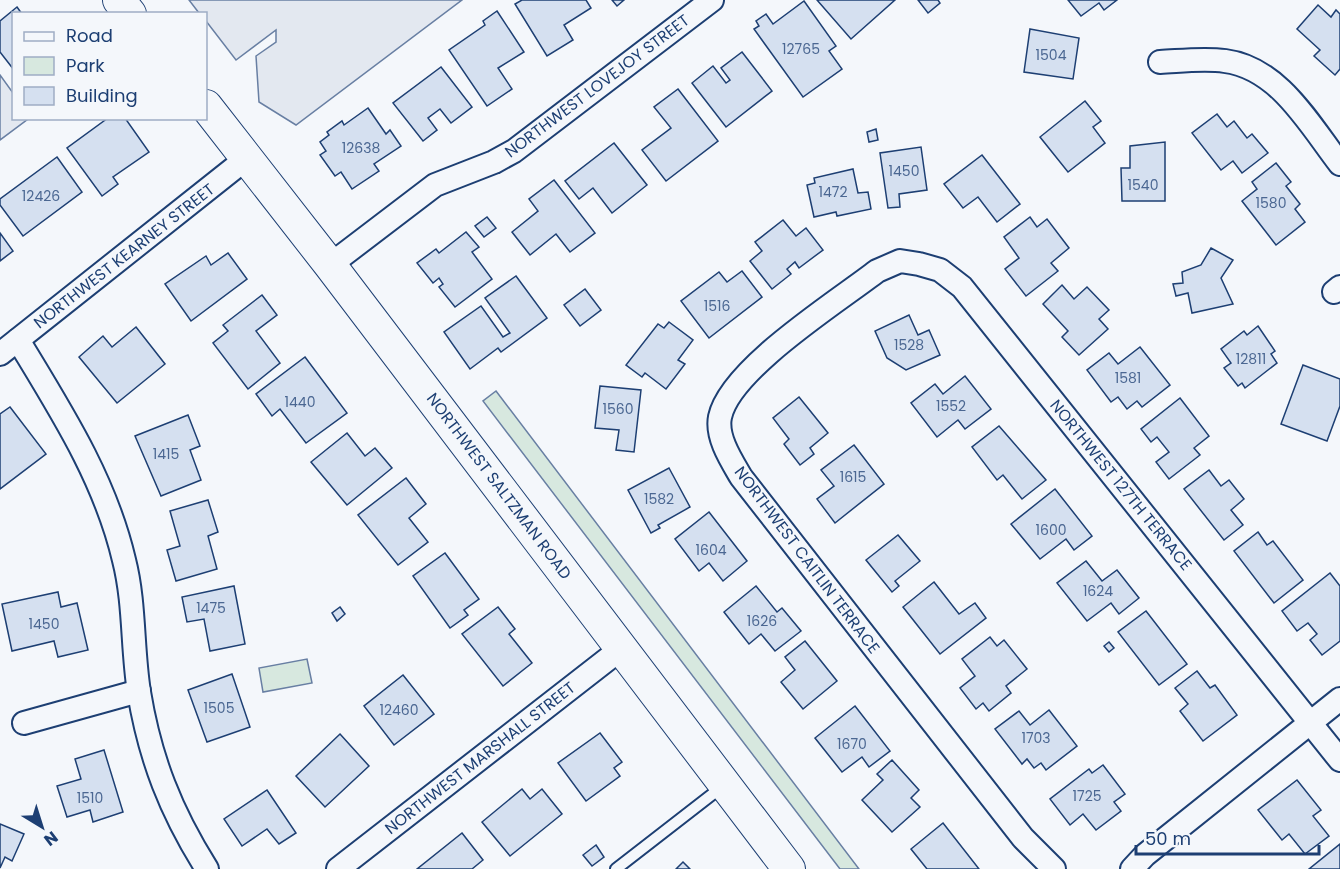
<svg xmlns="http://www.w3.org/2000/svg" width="1340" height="869" font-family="Poppins,sans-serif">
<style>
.green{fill:#d7e8df;stroke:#687fa3;stroke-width:1.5}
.parking{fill:#e3e8f0;stroke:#687fa3;stroke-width:1.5}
.building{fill:#d5e0f0;stroke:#1d3f73;stroke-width:1.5}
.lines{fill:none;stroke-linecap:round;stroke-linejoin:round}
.service-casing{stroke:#1d3f73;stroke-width:14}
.minor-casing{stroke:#1d3f73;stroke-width:26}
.secondary-casing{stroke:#1d3f73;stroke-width:34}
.service{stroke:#f4f7fb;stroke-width:10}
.minor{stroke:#f4f7fb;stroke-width:22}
.secondary{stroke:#f4f7fb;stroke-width:32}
.labels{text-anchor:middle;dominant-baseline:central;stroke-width:4.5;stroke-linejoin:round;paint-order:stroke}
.number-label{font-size:14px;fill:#4b6792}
.street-label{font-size:16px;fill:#1d3f73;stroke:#f4f7fb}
</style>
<rect width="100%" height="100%" fill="#f4f7fb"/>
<g class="green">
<path d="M496 391 859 869H840L483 401Z"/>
<path d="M307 659 312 683 263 692 259 668Z"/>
</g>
<g class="parking">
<path d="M189 0H462L296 125 259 102 256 56 276 42V30L236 60 206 21V14L199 13Z"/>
<path d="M0 75 13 93 14 118 28 119 0 140Z"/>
</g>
<g class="building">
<path d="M522 0H586L591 8 564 25 573 40 547 56 515 4Z"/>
<path d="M612 0H624L617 6Z"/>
<path d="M817 0H895L851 39Z"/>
<path d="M918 0H938L940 3 928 13Z"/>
<path d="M1068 0H1117L1104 10 1099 3 1081 16Z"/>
<path d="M804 1 836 46 829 51 842 69 803 97 754 29 759 26 756 21 766 14 773 24Z"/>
<path d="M1318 5 1331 17 1336 10 1340 14V69L1335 75 1314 56 1320 50 1297 29Z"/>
<path d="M17 7 22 14H14V70L0 52V21Z"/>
<path d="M497 11 524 52 498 68 512 89 487 106 449 50 485 25 483 21Z"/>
<path d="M1030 29 1079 38 1073 79 1024 72Z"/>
<path d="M742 52 772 91 726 127 692 83 713 66 726 83 730 80 721 68Z"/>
<path d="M441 67 472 107 451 123 440 109 428 118 437 130 423 141 393 103Z"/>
<path d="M678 89 718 141 666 181 642 150 671 128 654 107Z"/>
<path d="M1085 101 1101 121 1093 127 1105 143 1068 172 1040 137Z"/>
<path d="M368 108 386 134 390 130 401 146 374 164 379 171 352 189 341 172 335 176 320 155 326 151 320 142 329 135 327 132 342 121 344 125Z"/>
<path d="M1217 114 1227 127 1234 121 1247 138 1252 134 1268 153 1242 173 1233 161 1221 170 1192 133Z"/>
<path d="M108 118H125L149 152 113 177 118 184 102 196 67 148Z"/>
<path d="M876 129 878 140 869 142 867 132Z"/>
<path d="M1165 142V201H1122L1121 168H1130V146Z"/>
<path d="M614 143 647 185 612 213 593 188 579 199 565 181Z"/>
<path d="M921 147 927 190 899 194 900 207 888 208 880 153Z"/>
<path d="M982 155 1020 204 997 222 978 197 963 208 944 184Z"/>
<path d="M57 157 82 192 23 236 0 205V199Z"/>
<path d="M1276 163 1291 182 1286 186 1300 204 1295 209 1305 222 1276 245 1242 201 1257 189 1252 182Z"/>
<path d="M853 169 858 193 868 192 871 209 837 216 836 212 814 217 807 185 815 183 814 178Z"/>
<path d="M554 180 595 233 570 252 556 234 530 255 512 232 538 211 529 199Z"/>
<path d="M487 217 496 228 484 237 475 226Z"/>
<path d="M1030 217 1037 227 1047 219 1069 248 1051 263 1058 271 1026 296 1005 269 1019 258 1004 237Z"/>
<path d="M783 220 796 236 806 228 823 250 799 268 795 262 787 269 791 274 772 289 750 261 762 251 755 242Z"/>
<path d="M466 232 479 247 472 252 492 279 455 307 439 287 443 284 439 278 433 283 417 263 436 249 439 253Z"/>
<path d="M0 233 13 251 0 261Z"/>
<path d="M1211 248 1233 260 1221 278 1233 304 1192 313 1188 293 1176 296 1173 284 1183 283 1182 272 1201 265Z"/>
<path d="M228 253 247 279 191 321 165 284 206 256 211 265Z"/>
<path d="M742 271 762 297 709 338 681 301 719 272 727 282Z"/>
<path d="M516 276 547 318 501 352 498 348 470 369 444 332 481 306 503 337 510 333 485 298Z"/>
<path d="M1062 285 1074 299 1087 287 1109 310 1099 319 1108 329 1079 355 1062 337 1068 331 1043 304Z"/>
<path d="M585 289 601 310 580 326 564 305Z"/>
<path d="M262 295 277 315 256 331 280 363 248 389 213 343 228 331 223 325Z"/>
<path d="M909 315 918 335 929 330 940 355 906 370 887 358 875 331Z"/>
<path d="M669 322 693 340 678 360 685 364 666 389 645 373 642 377 626 365 658 324 664 328Z"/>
<path d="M1258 326 1275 351 1271 354 1277 363 1245 388 1242 383 1238 386 1224 368 1231 363 1221 349 1244 331 1247 335Z"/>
<path d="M136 327 165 364 117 403 79 357 103 336 112 347Z"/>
<path d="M1140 347 1170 385 1142 407 1137 401 1127 409 1118 397 1111 402 1087 370 1109 353 1118 364Z"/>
<path d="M305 357 347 413 306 443 280 409 272 416 256 394Z"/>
<path d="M1303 365 1340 379V406L1327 441 1281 424Z"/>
<path d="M965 376 991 409 965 429 958 420 937 437 911 403 935 384 943 394Z"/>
<path d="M600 386 641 390 634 452 616 450 619 430 595 428Z"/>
<path d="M799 397 828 433 810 448 814 454 800 465 784 444 789 439 773 418Z"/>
<path d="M1180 398 1209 436 1194 448 1200 455 1169 479 1156 462 1169 452 1157 437 1151 442 1141 429Z"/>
<path d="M10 407 46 454 0 489V414Z"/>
<path d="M188 415 200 446 190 450 201 480 161 496 135 436Z"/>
<path d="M999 426 1046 480 1022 499 1003 475 997 480 972 447Z"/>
<path d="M347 433 365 456 375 448 392 468 347 505 311 462Z"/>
<path d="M854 445 884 484 835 523 817 499 834 486 821 470Z"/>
<path d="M669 468 690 507 658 525 660 528 651 533 628 490Z"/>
<path d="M1209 470 1221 486 1229 480 1244 499 1231 510 1243 525 1224 540 1184 489Z"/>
<path d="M406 478 426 504 409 518 428 542 398 565 358 515Z"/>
<path d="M1055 489 1092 536 1074 550 1066 539 1040 559 1011 524Z"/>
<path d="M208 500 218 532 208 536 217 569 176 581 167 550 180 546 170 511Z"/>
<path d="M709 512 747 561 723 581 709 563 699 571 675 539Z"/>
<path d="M1258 532 1267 545 1273 541 1303 580 1274 603 1234 551Z"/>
<path d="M898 535 920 561 895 581 899 586 892 592 866 560Z"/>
<path d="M445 553 479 599 464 610 468 615 450 628 413 576Z"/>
<path d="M1086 561 1102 581 1117 570 1139 598 1119 614 1111 603 1087 621 1057 583Z"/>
<path d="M1330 573 1340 586V641L1322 655 1310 640 1317 634 1308 623 1297 631 1282 611Z"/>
<path d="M934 582 959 614 975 603 986 618 940 654 903 607Z"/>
<path d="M234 586 245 644 210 651 204 619 187 622 182 597Z"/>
<path d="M756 586 777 612 782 608 801 631 775 651 761 634 749 644 724 612Z"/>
<path d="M58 592 61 607 77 603 88 650 58 657 54 641 12 651 2 604Z"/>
<path d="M340 607 345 614 337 621 332 613Z"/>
<path d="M498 607 515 629 509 634 532 663 503 686 462 634Z"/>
<path d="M1146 611 1187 664 1159 685 1118 632Z"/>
<path d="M990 637 997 646 1004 640 1027 669 1006 686 1011 693 989 711 983 703 976 709 960 688 975 676 962 659Z"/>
<path d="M805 641 837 681 803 709 781 682 795 670 785 657Z"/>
<path d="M1109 642 1114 648 1109 652 1104 646Z"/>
<path d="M1197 671 1210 688 1215 685 1237 715 1203 741 1180 711 1188 704 1175 688Z"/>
<path d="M232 674 250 727 207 742 188 690Z"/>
<path d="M403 675 434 714 394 745 364 706Z"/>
<path d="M855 706 890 751 869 767 862 757 842 772 815 738Z"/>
<path d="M1049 710 1077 746 1046 770 1041 763 1034 768 1027 759 1022 764 995 729 1019 711 1030 725Z"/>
<path d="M600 733 622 762 614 768 620 776 586 801 558 763Z"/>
<path d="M340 734 369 766 325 807 296 776Z"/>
<path d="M104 750 123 812 93 822 90 810 67 817 57 786 81 779 75 759Z"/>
<path d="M892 760 919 790 911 798 920 807 892 832 862 800 883 780 877 774Z"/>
<path d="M1103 765 1125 794 1114 802 1121 811 1096 830 1083 814 1070 825 1050 799 1089 769 1092 773Z"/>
<path d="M1297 780 1321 810 1313 816 1329 836 1305 854 1289 834 1282 840 1258 810Z"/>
<path d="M522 789 530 799 542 789 562 814 510 856 482 822Z"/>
<path d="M267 790 296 833 279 844 267 829 242 846 224 819Z"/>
<path d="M943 823 979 869H927L911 849Z"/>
<path d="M0 824 24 834 12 861 5 857 0 868Z"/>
<path d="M462 833 483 860 472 869H417Z"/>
<path d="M1340 844V869H1309Z"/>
<path d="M596 845 604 857 592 866 583 855Z"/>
<path d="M683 862 690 869H676Z"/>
</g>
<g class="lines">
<g class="service-casing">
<path id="service" d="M616 869 723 786"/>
</g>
<g class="minor-casing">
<g id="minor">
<path d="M1160 62C1181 61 1204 58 1225 61 1279 68 1309 124 1340 164"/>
<path d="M330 265 435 185 494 162 514 151 712 0"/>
<path d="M1334 292 1340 287"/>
<path d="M18 340C61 411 105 479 124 560 135 603 132 648 139 692 150 759 171 812 207 869"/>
<path d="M0 354 247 158"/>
<path d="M24 723 139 691"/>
<path d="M338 869 622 648"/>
<path d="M1054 869 1023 838 741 477C731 460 716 437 720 417 730 369 837 302 877 271L900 261 919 264 940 270 962 287 1340 760"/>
<path d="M1132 869 1145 855 1340 699"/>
</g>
</g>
<g class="secondary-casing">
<g id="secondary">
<path d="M119 0 130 14"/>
<path d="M206 106 330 265 789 869"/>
</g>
</g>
<use href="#service" class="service"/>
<use href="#minor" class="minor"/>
<use href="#secondary" class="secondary"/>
</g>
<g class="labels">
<g class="number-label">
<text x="801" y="49">12765</text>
<text x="1051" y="55">1504</text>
<text x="361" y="148">12638</text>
<text x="904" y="171">1450</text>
<text x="1143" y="185">1540</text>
<text x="833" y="192">1472</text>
<text x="41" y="196">12426</text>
<text x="1271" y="203">1580</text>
<text x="717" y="306">1516</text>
<text x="909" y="345">1528</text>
<text x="1251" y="359">12811</text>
<text x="1128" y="378">1581</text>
<text x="300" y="402">1440</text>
<text x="951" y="406">1552</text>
<text x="618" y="409">1560</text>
<text x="166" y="454">1415</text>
<text x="853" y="477">1615</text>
<text x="659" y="499">1582</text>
<text x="1051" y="530">1600</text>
<text x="711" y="550">1604</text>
<text x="1098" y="591">1624</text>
<text x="211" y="608">1475</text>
<text x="762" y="621">1626</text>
<text x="44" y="624">1450</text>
<text x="219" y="708">1505</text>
<text x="399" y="710">12460</text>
<text x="1036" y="738">1703</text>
<text x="852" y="744">1670</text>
<text x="1087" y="796">1725</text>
<text x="90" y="798">1510</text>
</g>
<g class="street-label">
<text transform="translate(597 86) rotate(-37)">NORTHWEST LOVEJOY STREET</text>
<text transform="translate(124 256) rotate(-38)">NORTHWEST KEARNEY STREET</text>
<text transform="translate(1121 485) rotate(51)">NORTHWEST 127TH TERRACE</text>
<text transform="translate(499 486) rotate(53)">NORTHWEST SALTZMAN ROAD</text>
<text transform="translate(807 560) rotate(53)">NORTHWEST CAITLIN TERRACE</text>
<text transform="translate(480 758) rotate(-38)">NORTHWEST MARSHALL STREET</text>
</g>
</g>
<rect x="12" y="12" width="195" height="108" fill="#f4f7fb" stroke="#9eadc5" stroke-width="1.5"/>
<rect x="24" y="32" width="30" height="9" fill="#f4f7fb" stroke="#9eadc5" stroke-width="1.5"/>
<text x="66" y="42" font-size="18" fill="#1d3f73">Road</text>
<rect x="24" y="57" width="30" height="18" fill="#d7e8df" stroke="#9eadc5" stroke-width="1.5"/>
<text x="66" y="72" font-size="18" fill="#1d3f73">Park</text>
<rect x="24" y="87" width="30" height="18" fill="#d5e0f0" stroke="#9eadc5" stroke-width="1.5"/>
<text x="66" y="102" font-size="18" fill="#1d3f73">Building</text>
<g transform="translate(42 827) rotate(142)" stroke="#f4f7fb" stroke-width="4.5" paint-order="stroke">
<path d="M0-4.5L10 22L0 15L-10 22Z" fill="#1d3f73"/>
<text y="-9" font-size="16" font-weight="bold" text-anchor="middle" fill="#1d3f73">N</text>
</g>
<path d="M1136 845v9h183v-9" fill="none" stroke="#1d3f73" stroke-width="3"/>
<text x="1145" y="845" font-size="18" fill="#1d3f73" stroke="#f4f7fb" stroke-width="4.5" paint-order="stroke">50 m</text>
</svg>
